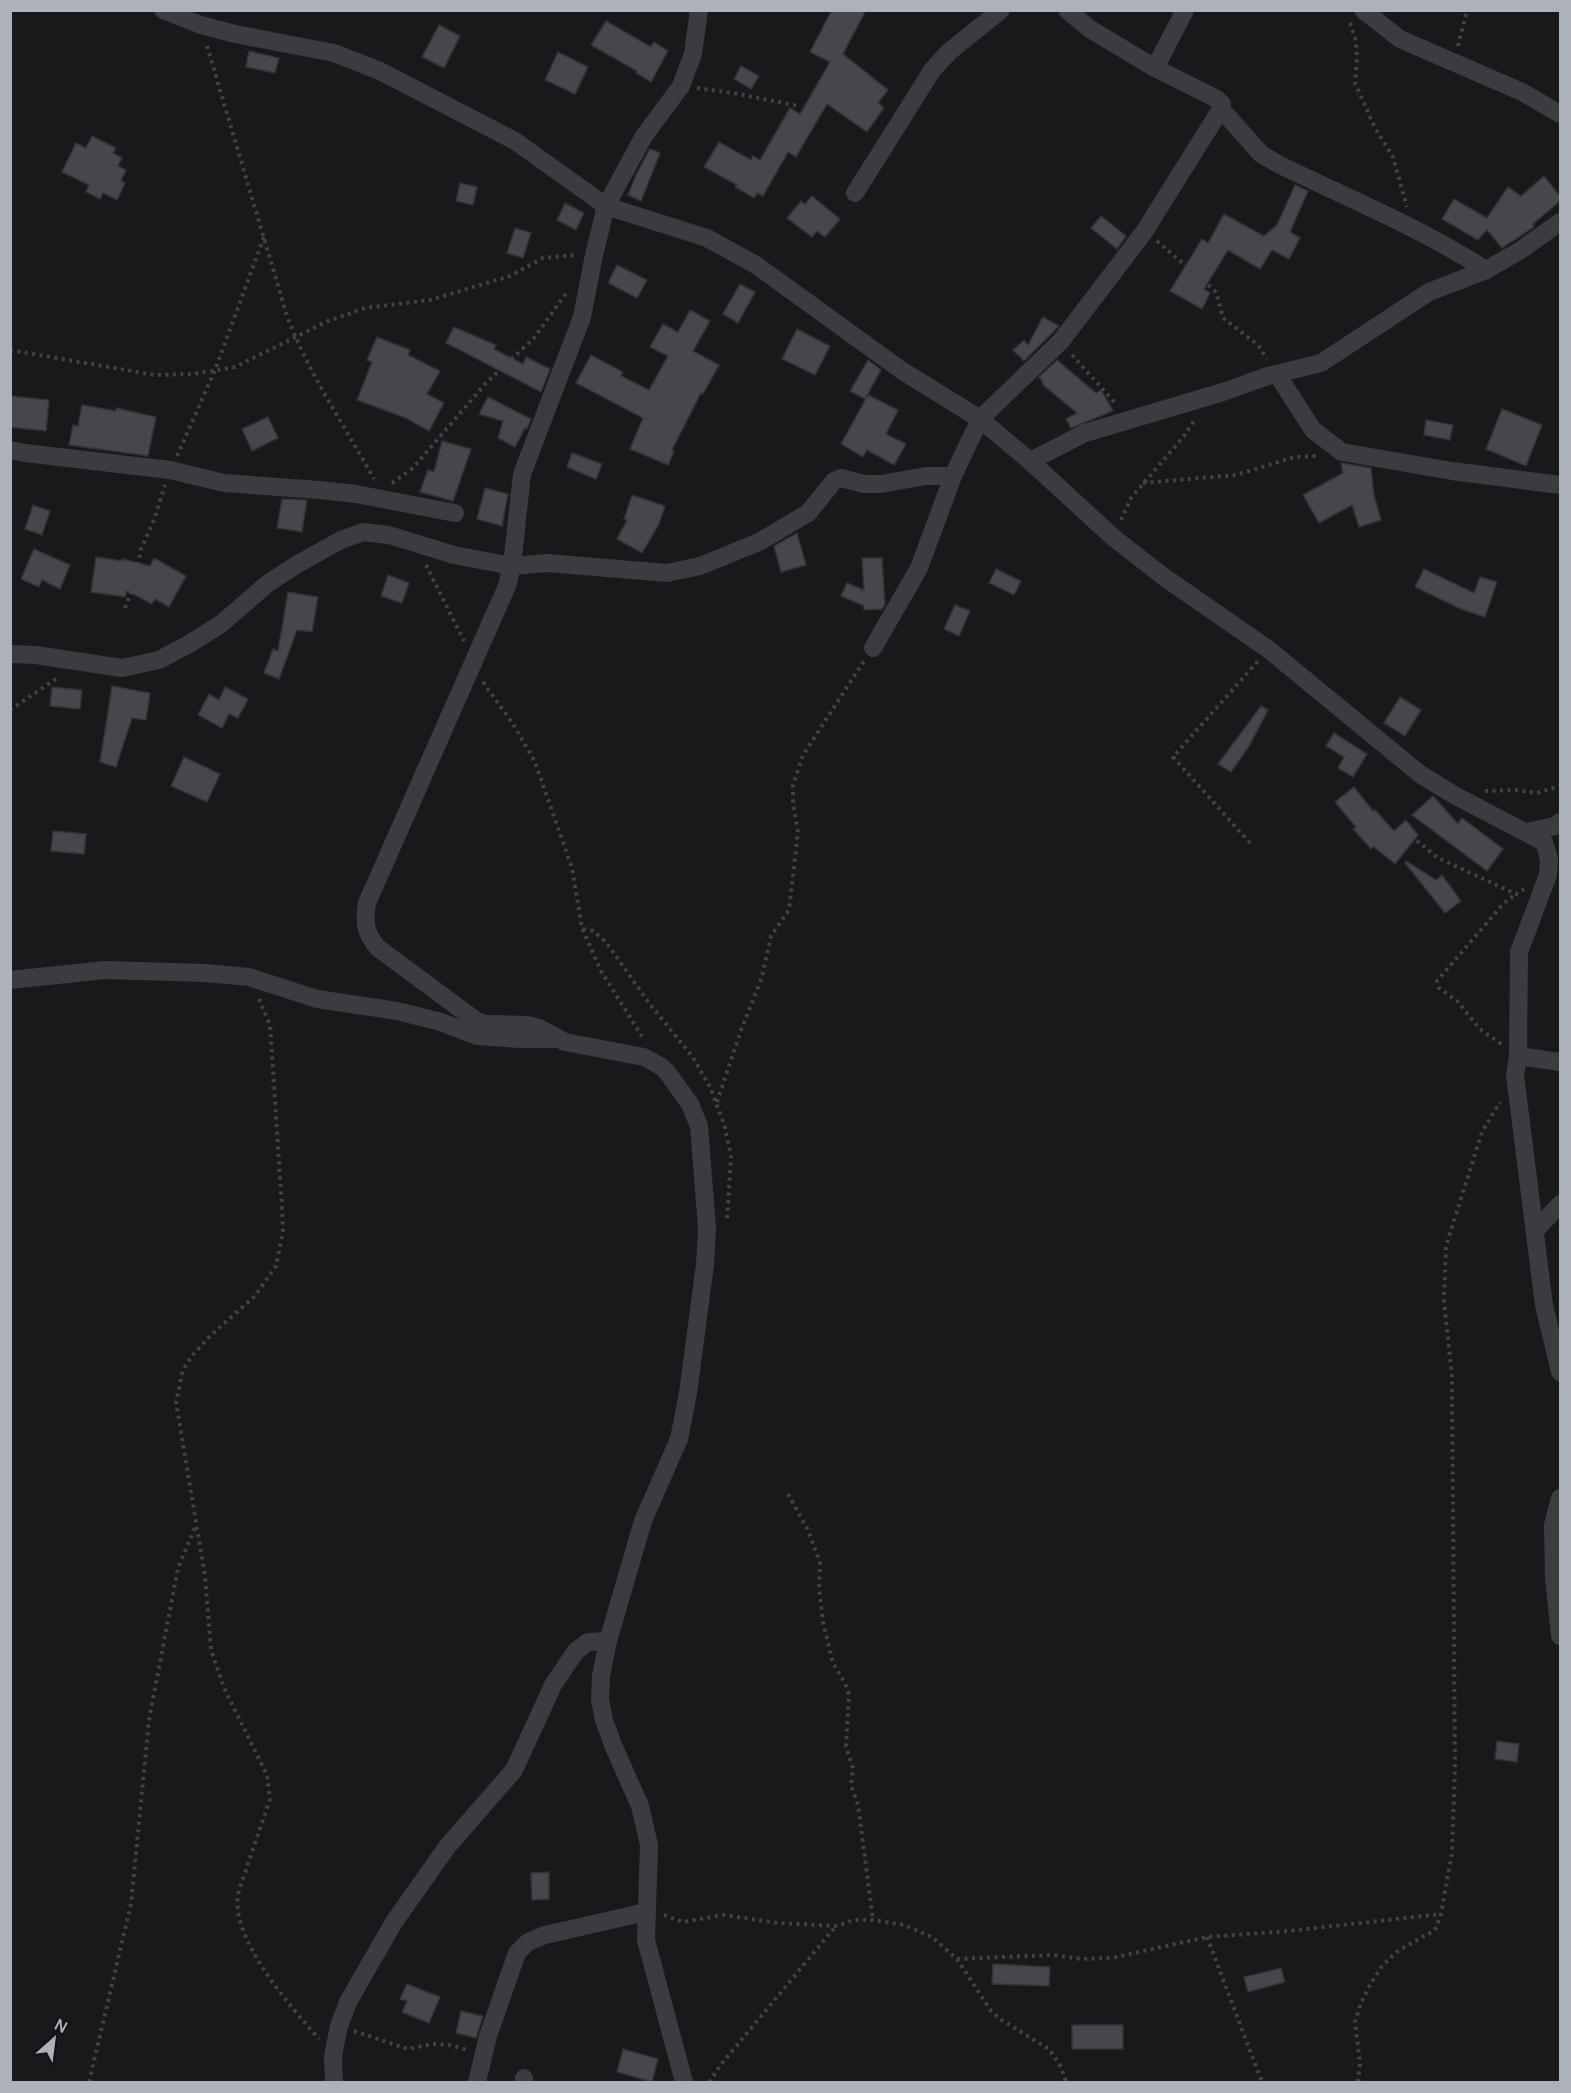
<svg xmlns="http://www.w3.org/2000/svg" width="1571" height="2093" font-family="Manrope,sans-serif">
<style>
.building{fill:#46474b;stroke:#333337;stroke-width:1.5}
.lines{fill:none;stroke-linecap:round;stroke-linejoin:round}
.path{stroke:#414347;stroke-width:4;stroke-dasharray:3 4.5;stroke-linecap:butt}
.minor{stroke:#3b3c40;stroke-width:18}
</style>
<rect width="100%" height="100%" fill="#19191b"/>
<g class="building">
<path d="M832 10H866L843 54 888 90 878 103 884 108 867 132 827 104 796 157 788 152 763 196 757 193 754 198 735 187 737 185 704 167 719 142 751 160 753 156 760 160 790 108 800 114 830 62 810 52Z"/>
<path d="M606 21 651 47 654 42 668 51 651 82 636 73 637 71 591 45Z"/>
<path d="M439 25 460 36 444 68 422 57Z"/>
<path d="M249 51 279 58 275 73 246 67Z"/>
<path d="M558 52 588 67 575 94 545 80Z"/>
<path d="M741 66 759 76 751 89 734 79Z"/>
<path d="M92 136 116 148 113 153 122 158 118 166 126 170 121 181 125 183 117 200 103 193 100 199 86 192 89 185 62 172 76 143 86 148Z"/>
<path d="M650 149 660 153 641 201 628 195 636 175Z"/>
<path d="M1544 176 1560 196V201L1533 224 1534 227 1502 248 1487 230 1478 240 1442 219 1454 199 1487 218 1508 187 1521 196Z"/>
<path d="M460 183 477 187 473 205 456 201Z"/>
<path d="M1295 185 1308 191 1290 232 1300 238 1289 259 1272 250 1260 269 1228 250 1204 289 1210 293 1202 309 1170 291 1202 239 1208 243 1224 214 1264 236 1277 225Z"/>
<path d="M812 196 840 219 825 237 817 231 812 237 787 218 801 201 805 204Z"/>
<path d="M565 203 584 213 576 230 557 220Z"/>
<path d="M1101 216 1126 236 1117 249 1091 228Z"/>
<path d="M515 228 531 233 523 258 507 253Z"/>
<path d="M617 265 647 280 637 298 608 283Z"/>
<path d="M740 284 755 292 738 323 723 314Z"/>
<path d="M690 310 710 321 693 351 719 365 703 394 701 393 672 450 674 451 668 465 630 449 643 418 576 383 591 355 623 372 621 376 649 390 668 356 650 347 663 324 678 332Z"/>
<path d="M1043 317 1059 326 1024 361 1013 350 1024 340 1028 345Z"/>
<path d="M454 327 496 345 494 349 523 364 526 357 550 369 541 392 446 343Z"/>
<path d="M797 329 830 346 815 375 782 359Z"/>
<path d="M377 337 410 350 408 355 440 371 427 394 444 403 429 431 406 418 357 400 372 362 367 360Z"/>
<path d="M868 360 881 370 865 399 850 391Z"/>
<path d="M1057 360 1096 393 1101 390 1113 411 1071 428 1066 419 1077 413 1042 384 1043 382 1039 377Z"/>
<path d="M868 395 898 410 886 434 906 444 894 465 867 450 863 457 841 444Z"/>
<path d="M10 396 49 400 46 431 10 427Z"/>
<path d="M488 397 531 419 527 429 525 428 515 447 498 438 503 421 479 414Z"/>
<path d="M82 405 116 411V408L156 417 148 456 69 445 73 425 78 426Z"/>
<path d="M1502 409 1542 425 1526 466 1486 449Z"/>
<path d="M268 417 278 438 252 451 242 429Z"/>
<path d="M1426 420 1453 425 1450 440 1424 435Z"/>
<path d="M442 441 471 449 453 501 420 492 428 470 434 472Z"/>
<path d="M572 453 602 464 596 479 567 467Z"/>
<path d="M1341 463 1371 468 1374 495 1381 520 1359 527 1352 505 1319 523 1303 495 1343 473Z"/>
<path d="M485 488 508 494 502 526 477 519Z"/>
<path d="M632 495 665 506 659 524 642 553 617 539 627 520 624 519Z"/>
<path d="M282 499 307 500 302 532 277 528Z"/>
<path d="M33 505 50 511 42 535 25 529Z"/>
<path d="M797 533 806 565 781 572 774 546Z"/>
<path d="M34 549 70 565 60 589 42 580 39 587 21 579Z"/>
<path d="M96 557 122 561V559L150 566 154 558 186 576 169 607 155 599 152 604 127 591 125 597 91 592Z"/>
<path d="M862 558H882L885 605 882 609 864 610V606L841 596 847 583 864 590Z"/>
<path d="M996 569 1021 581 1014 595 989 583Z"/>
<path d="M1424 569 1474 593 1480 577 1497 582 1485 617 1461 609 1415 587Z"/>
<path d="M388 575 409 583 402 603 381 596Z"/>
<path d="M288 592 318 597 312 632 297 630 279 679 264 673 273 649 278 651Z"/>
<path d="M955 605 970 611 959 636 944 629Z"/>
<path d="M112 686 150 693 146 720 132 718 116 767 100 762Z"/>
<path d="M52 687 82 690 80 709 50 706Z"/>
<path d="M225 687 248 699 238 718 229 714 222 728 198 715 209 694 219 700Z"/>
<path d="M1400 697 1421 710 1405 736 1384 723Z"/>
<path d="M1261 706 1268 710 1249 746 1231 772 1218 764Z"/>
<path d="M1334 733 1367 754 1353 777 1338 768 1344 757 1326 746Z"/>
<path d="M184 757 220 774 207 802 171 786Z"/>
<path d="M1354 787 1373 811 1375 810 1394 831 1406 820 1418 835 1395 864 1374 847 1371 849 1353 829 1356 827 1335 802Z"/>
<path d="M1433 796 1458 824 1462 818 1503 849 1487 871 1412 815Z"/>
<path d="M53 831 86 834 84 854 51 851Z"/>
<path d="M1406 861 1436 880 1442 875 1461 901 1445 913 1405 863Z"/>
<path d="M1497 1741 1519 1744 1517 1762 1495 1759Z"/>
<path d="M549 1872V1899L532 1900 531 1873Z"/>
<path d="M993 1964 1050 1967 1049 1986 992 1984Z"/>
<path d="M1281 1968 1285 1982 1248 1992 1244 1977Z"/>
<path d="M407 1984 440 1997 429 2023 402 2012 407 2001 400 1999Z"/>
<path d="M461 2011 483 2016 476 2038 456 2033Z"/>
<rect x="1072" y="2025" width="51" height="24"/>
<path d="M623 2049 658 2059 652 2082 617 2072Z"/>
</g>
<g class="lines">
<g class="path">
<path d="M1350 23 1356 41 1357 59 1355 83 1375 128 1393 157 1407 207"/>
<path d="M207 46 287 316C309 374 344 425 374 479"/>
<path d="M1458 46 1467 10"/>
<path d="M697 88 733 93 799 106"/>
<path d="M1157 241 1216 292 1223 318 1258 345 1267 359"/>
<path d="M10 350 155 375 193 374 235 367 328 321 365 308 430 300 510 276 543 258 575 255"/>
<path d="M1072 355 1117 405"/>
<path d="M177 456 215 370 264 237"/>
<path d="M392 483 413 468 486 383 534 338 567 292"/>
<path d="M1143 483 1236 475 1295 457 1316 456"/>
<path d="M1121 520 1131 498 1184 436 1196 418"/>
<path d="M426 565 464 641"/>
<path d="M125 608 135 582 141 549 154 520 165 485"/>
<path d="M483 682 513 724 535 762 572 868 582 928 601 971 643 1038"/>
<path d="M10 710 59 677"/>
<path d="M1485 791 1516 790 1537 793 1560 786"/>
<path d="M1411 836 1438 858 1516 894 1524 889"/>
<path d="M1250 843 1173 757 1258 661"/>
<path d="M583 929 593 931 606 942 649 1003 692 1056 710 1087 724 1124 731 1156 727 1221"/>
<path d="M259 999 270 1025 282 1207 283 1231 276 1266 255 1296 210 1336 192 1356 183 1370 176 1402 205 1576 211 1650 224 1688 267 1775 270 1799C263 1821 255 1842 248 1864 245 1874 240 1885 238 1895 231 1940 291 2007 319 2039"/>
<path d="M1501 1044 1480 1029 1457 1001 1439 988 1437 981 1504 903 1516 894"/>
<path d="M717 1102 740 1033 762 977 771 936 789 910 798 832 793 804V785L803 755 864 661"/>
<path d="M788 1494 808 1530 820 1563 819 1588 823 1622 833 1663 845 1683 849 1695 846 1746 853 1769 851 1785 858 1805 873 1920"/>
<path d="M664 1915 683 1922 724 1915 778 1923 836 1926 854 1920H873L904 1925 932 1937 957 1959 991 2011 1000 2019 1049 2049 1061 2067 1066 2082"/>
<path d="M1207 1937 1262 2082"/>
<path d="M957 1959 1052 1955 1082 1959 1112 1958 1207 1937 1289 1931 1441 1914"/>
<path d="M354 2031 408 2049 432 2044 449 2045 468 2050"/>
<path d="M89 2082 131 1904 149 1720 178 1568 196 1525"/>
<path d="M709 2082 723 2062 836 1926"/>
<path d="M1358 2082 1360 2063 1355 2022 1361 2003 1371 1983 1382 1966 1399 1950 1435 1930 1441 1914 1452 1853 1455 1769 1452 1377 1444 1301 1446 1246 1482 1132 1500 1102"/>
</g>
<g class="minor">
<path d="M163 10 201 25 235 34 334 53 380 71 515 141 606 206 707 238 756 265 901 370 980 419 1030 461 1114 538 1164 577 1268 649 1420 774 1454 795 1544 842 1549 859 1548 875 1519 952 1518 1056 1515 1075 1544 1305 1560 1372"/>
<path d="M1363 10 1400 39 1522 92 1560 114"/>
<path d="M1155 68 1185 10"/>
<path d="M1221 109 1261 154 1280 165C1350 199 1421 228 1486 270"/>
<path d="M855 193 933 69 950 51 1001 10"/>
<path d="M1277 374 1313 430 1342 452 1452 471 1560 485"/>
<path d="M10 450 25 453 170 470 224 483 320 490 356 494 455 513"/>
<path d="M1030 461 1085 433 1223 392 1268 376 1321 363 1429 292 1486 270 1521 250 1560 222"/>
<path d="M873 648 919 568 953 476 980 419 1061 341 1144 232 1221 109 1222 104 1217 99 1155 68 1090 29 1067 10"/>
<path d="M10 654 36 655 122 668 159 660 189 644 221 624 267 584 296 565 341 540 363 532 389 535 454 555 512 566 547 563 667 573 700 566 759 542 808 513 834 481 841 478 864 484H881L926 476H953"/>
<path d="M1526 832 1555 826 1560 822"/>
<path d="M10 980 105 970 205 973 249 977 317 999 397 1011 441 1022 477 1036 520 1039H555"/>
<path d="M1518 1056 1560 1062"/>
<path d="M1535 1231 1560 1204"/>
<path d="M1560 1498 1553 1525 1554 1578 1560 1636"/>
<path d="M334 2082 333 2056 339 2026 348 2002 394 1922 447 1847 514 1770 553 1685 576 1651 588 1642 608 1641"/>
<path d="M477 2082 488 2036 517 1953 528 1942 545 1935 646 1912"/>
<path d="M524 2082V2078"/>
<path d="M684 2082 646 1940 649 1845 640 1806 613 1745 604 1720 600 1700 601 1676 608 1641 643 1521 679 1439 688 1393 705 1265 707 1228 699 1126 690 1104 667 1072 662 1067 644 1057 565 1042 539 1028 527 1025 485 1024 478 1022 378 948C365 934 364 921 367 903L507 586 512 566 522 474 582 317 594 255 606 206 644 136 681 86 693 54 699 10"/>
</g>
</g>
<rect width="1571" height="2093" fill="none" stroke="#adb1b9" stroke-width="24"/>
<g transform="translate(54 2039) rotate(28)" stroke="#141416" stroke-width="4.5" paint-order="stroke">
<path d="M0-4.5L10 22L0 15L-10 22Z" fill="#adb1b9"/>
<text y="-9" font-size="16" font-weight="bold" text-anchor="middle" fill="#adb1b9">N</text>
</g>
</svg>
